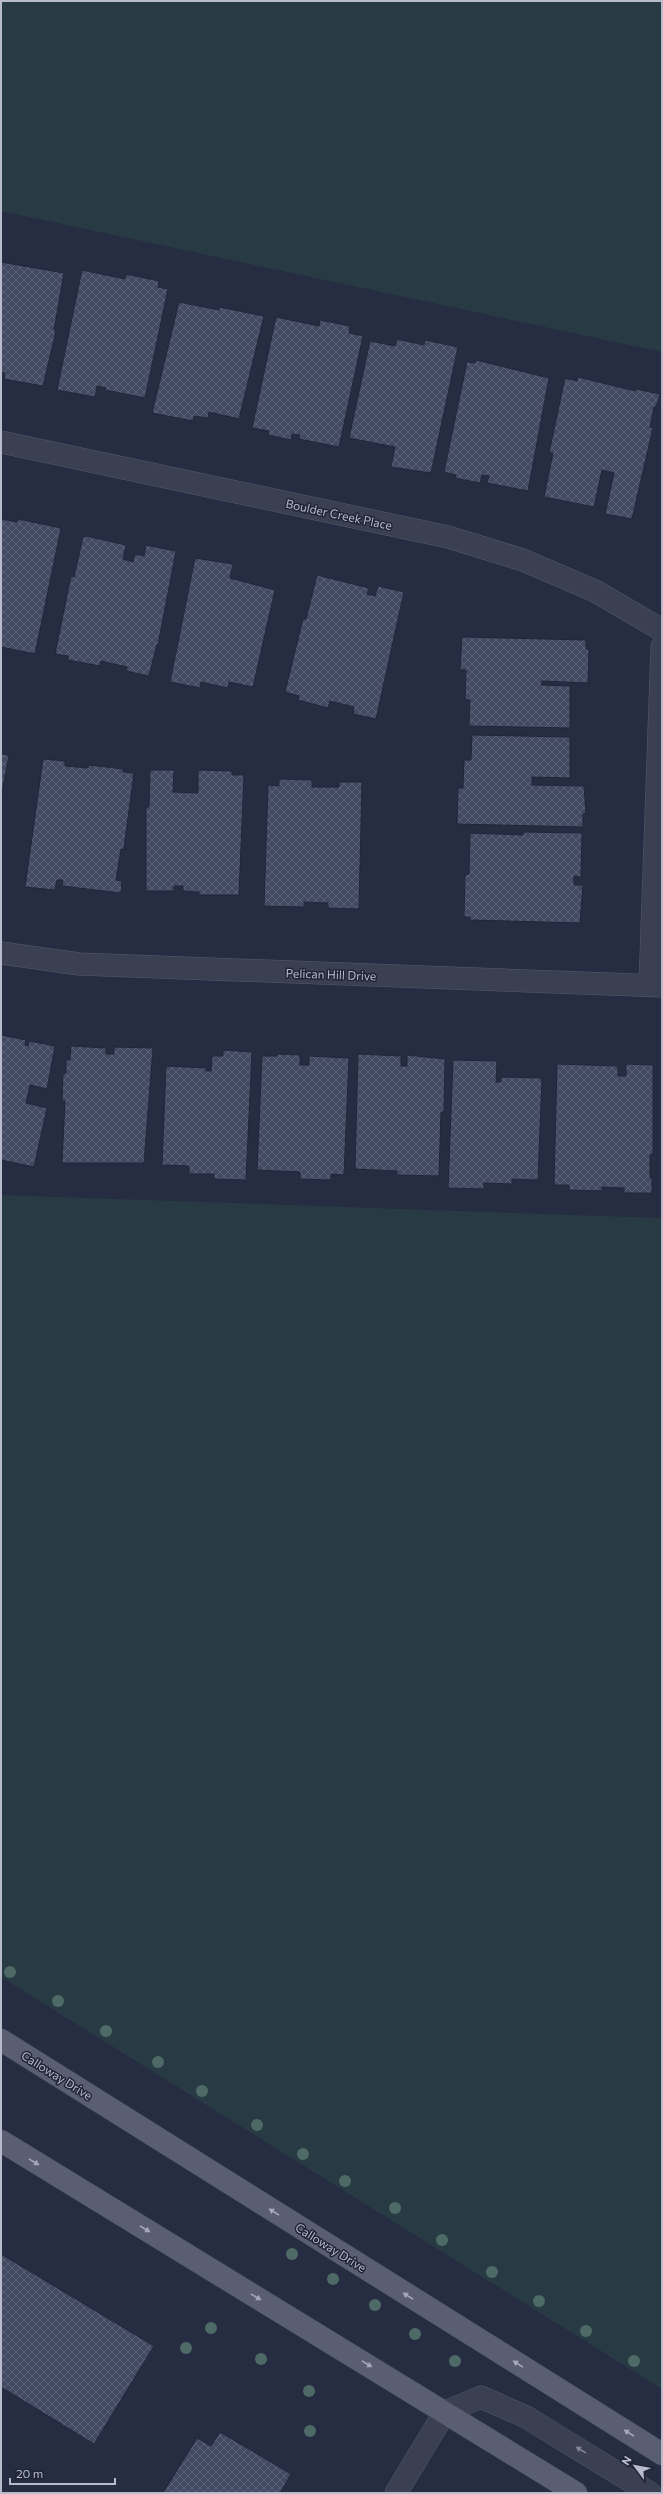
<svg xmlns="http://www.w3.org/2000/svg" width="663" height="2494" font-family="Commissioner,sans-serif">
<style>
.green{fill:#283a43}
.building{fill:url(#building-cross-hatch);stroke:#212639}
.lines{fill:none;stroke-linecap:round;stroke-linejoin:round}
.minor-casing{stroke:#565a6c;stroke-width:23}
.major-casing{stroke:#44485b;stroke-width:23}
.minor{stroke:#3b3f52;stroke-width:22}
.major{stroke:#595e72;stroke-width:22}
.tree{fill:#4e6a66}
.oneway{fill:#a5a8ba}
.oneway2{fill:#808395}
.labels{text-anchor:middle;dominant-baseline:central;stroke-width:3;stroke-linejoin:round;paint-order:stroke}
.street-label{font-size:12px;fill:#b8bbcc;stroke:#1f2437}
</style>
<defs>
<pattern id="building-cross-hatch" width="8" height="8" patternUnits="userSpaceOnUse"><rect width="8" height="8" fill="#424962"/><path d="M0 0l8 8M0 8l8-8" fill="none" stroke="#5b6177"/></pattern>
</defs>
<rect width="100%" height="100%" fill="#262c42"/>
<g class="green">
<path d="M1 1H662V352L1 211Z"/>
<path d="M1 1195 662 1218V2389L1 1977Z"/>
</g>
<g class="building">
<path d="M1 262 64 273 54 330 56 331 43 386 4 379 5 373 1 372Z"/>
<path d="M82 270 125 279 126 274 159 281 158 287 168 289 145 398 105 390 106 388 97 386 95 397 57 390Z"/>
<path d="M179 302 219 310V307L264 316 239 419 209 412 208 418 194 416 193 421 152 413Z"/>
<path d="M276 317 319 326 320 320 350 326 349 333 363 336 339 447 299 439 300 435 292 434 291 440 268 435 269 431 252 428Z"/>
<path d="M397 339 424 345 425 340 458 347 431 473 391 467 395 447 349 438 370 341 395 346Z"/>
<path d="M476 360 549 378 528 491 487 483 489 476 482 475 480 483 455 478 456 475 444 472 467 362 475 363Z"/>
<path d="M578 377 635 391 636 389 660 394 656 407H654L650 427 653 428 632 519 605 514 614 473 602 470 594 507 544 497 553 453H549L565 378 577 381Z"/>
<path d="M1 519 17 522 18 519 61 528 35 654 1 647Z"/>
<path d="M86 536 126 545 123 559 133 562 135 554 144 556 146 545 176 551 158 645 157 644 149 676 126 671 127 667 101 661 100 666 68 660V656L55 654 71 576 74 577 83 537Z"/>
<path d="M195 558 233 564 230 578 275 590 253 687 229 682 228 688 201 682 200 688 170 682Z"/>
<path d="M317 575 369 588 367 594 375 596 378 586 404 592 376 719 353 714 354 707 330 701 328 708 298 700 299 696 285 692 303 619H306Z"/>
<path d="M462 637 586 640V649H589L588 683 542 681 541 685 570 686V728L469 726 470 700 465 699 466 670H460Z"/>
<path d="M472 735 570 737V778L532 777V785L584 786 586 814H583V827L457 824 458 788H463L464 760H471Z"/>
<path d="M1 754 9 755 1 798Z"/>
<path d="M43 759 65 761V766L88 768 89 765 123 769V772L134 773 124 848 127 849H121L116 880 122 881 121 893 62 886 63 880H57L55 890 25 887Z"/>
<path d="M150 770H174L173 792 198 793V770L232 771V775H244L239 895H199V892L183 891V886H174V891H146V807H149Z"/>
<path d="M279 779 312 780V787H339V782H362L359 909 328 908V903L304 902V907L264 906 268 785 279 786Z"/>
<path d="M523 832 582 833 581 877 574 876V885H583L580 923 470 920V917H464L465 875 469 874 470 833 523 835Z"/>
<path d="M1 1035 26 1040 25 1045 28 1046 29 1041 55 1046 47 1089 30 1085 26 1103 47 1108 34 1167 1 1160Z"/>
<path d="M71 1046 106 1048V1054H114V1047L153 1048 144 1163H62L65 1101H62L63 1074 66 1073V1060H70Z"/>
<path d="M223 1050 252 1052 246 1180 214 1179V1174H189V1166L162 1165 166 1066 206 1068V1071H211L212 1056H223Z"/>
<path d="M277 1054 300 1055V1065H309V1056L349 1058 344 1175 331 1174V1180L300 1179V1172L257 1170 262 1056H277Z"/>
<path d="M358 1054 401 1056V1066H407V1055L445 1059 444 1112H441L439 1176 397 1175V1171L355 1169Z"/>
<path d="M453 1060 497 1061 496 1082H501V1077L542 1078 538 1180 512 1179V1184L484 1183V1189L448 1188Z"/>
<path d="M557 1064 618 1066V1076H626V1064L653 1065V1154L650 1155V1178H652V1193H624V1188L602 1187V1191L569 1190V1185H554Z"/>
<path d="M1 2254 154 2346 94 2444 1 2387Z"/>
<path d="M220 2432 291 2474 280 2493H163L197 2438 211 2446Z"/>
</g>
<g class="lines">
<g class="minor-casing">
<g id="minor">
<path d="M1 442 448 537 523 560 595 591 662 630"/>
<path d="M1 953 79 964 662 986"/>
<path d="M650 985 662 647"/>
<path d="M396 2493 445 2412 481 2397 526 2417 650 2493"/>
</g>
</g>
<g class="major-casing">
<g id="major">
<path d="M1 2040 662 2454"/>
<path d="M1 2141 576 2493"/>
</g>
</g>
<use href="#minor" class="minor"/>
<use href="#major" class="major"/>
</g>
<g class="tree">
<circle cx="10" cy="1972" r="6"/>
<circle cx="58" cy="2001" r="6"/>
<circle cx="106" cy="2031" r="6"/>
<circle cx="158" cy="2062" r="6"/>
<circle cx="202" cy="2091" r="6"/>
<circle cx="257" cy="2125" r="6"/>
<circle cx="303" cy="2154" r="6"/>
<circle cx="345" cy="2181" r="6"/>
<circle cx="395" cy="2208" r="6"/>
<circle cx="442" cy="2240" r="6"/>
<circle cx="292" cy="2254" r="6"/>
<circle cx="492" cy="2272" r="6"/>
<circle cx="333" cy="2279" r="6"/>
<circle cx="539" cy="2301" r="6"/>
<circle cx="375" cy="2305" r="6"/>
<circle cx="211" cy="2328" r="6"/>
<circle cx="586" cy="2331" r="6"/>
<circle cx="415" cy="2334" r="6"/>
<circle cx="186" cy="2348" r="6"/>
<circle cx="261" cy="2359" r="6"/>
<circle cx="455" cy="2361" r="6"/>
<circle cx="634" cy="2361" r="6"/>
<circle cx="309" cy="2391" r="6"/>
<circle cx="310" cy="2431" r="6"/>
</g>
<defs><path id="oneway-solid" d="M-6-.8H1V-3.2L6.5 0L1 3.2V.8H-6Z"/></defs>
<g class="oneway">
<use href="#oneway-solid" transform="translate(34 2162) rotate(31)"/>
<use href="#oneway-solid" transform="translate(274 2212) rotate(-148)"/>
<use href="#oneway-solid" transform="translate(145 2229) rotate(31)"/>
<use href="#oneway-solid" transform="translate(408 2296) rotate(-148)"/>
<use href="#oneway-solid" transform="translate(256 2297) rotate(31)"/>
<use href="#oneway-solid" transform="translate(367 2364) rotate(31)"/>
<use href="#oneway-solid" transform="translate(518 2364) rotate(-148)"/>
<use href="#oneway-solid" transform="translate(629 2433) rotate(-148)"/>
</g>
<use class="oneway2" href="#oneway-solid" transform="translate(581 2450) rotate(-148)"/>
<g class="labels">
<g class="street-label">
<text transform="translate(339 514) rotate(12)">Boulder Creek Place</text>
<text transform="translate(331 974) rotate(2)">Pelican Hill Drive</text>
<text transform="translate(57 2075) rotate(32)">Calloway Drive</text>
<text transform="translate(331 2247) rotate(32)">Calloway Drive</text>
</g>
</g>
<rect width="663" height="2494" fill="none" stroke="#b8bbcc" stroke-width="4"/>
<g transform="translate(635 2466) rotate(302)" stroke="#1f2437" stroke-width="3" paint-order="stroke">
<path d="M0-3L7 15L0 10L-7 15Z" fill="#b8bbcc"/>
<text y="-6" font-size="11" font-weight="bold" text-anchor="middle" fill="#b8bbcc">N</text>
</g>
<path d="M10 2478v6h105v-6" fill="none" stroke="#b8bbcc" stroke-width="2"/>
<text x="16" y="2478" font-size="12" fill="#b8bbcc" stroke="#1f2437" stroke-width="3" paint-order="stroke">20 m</text>
</svg>
